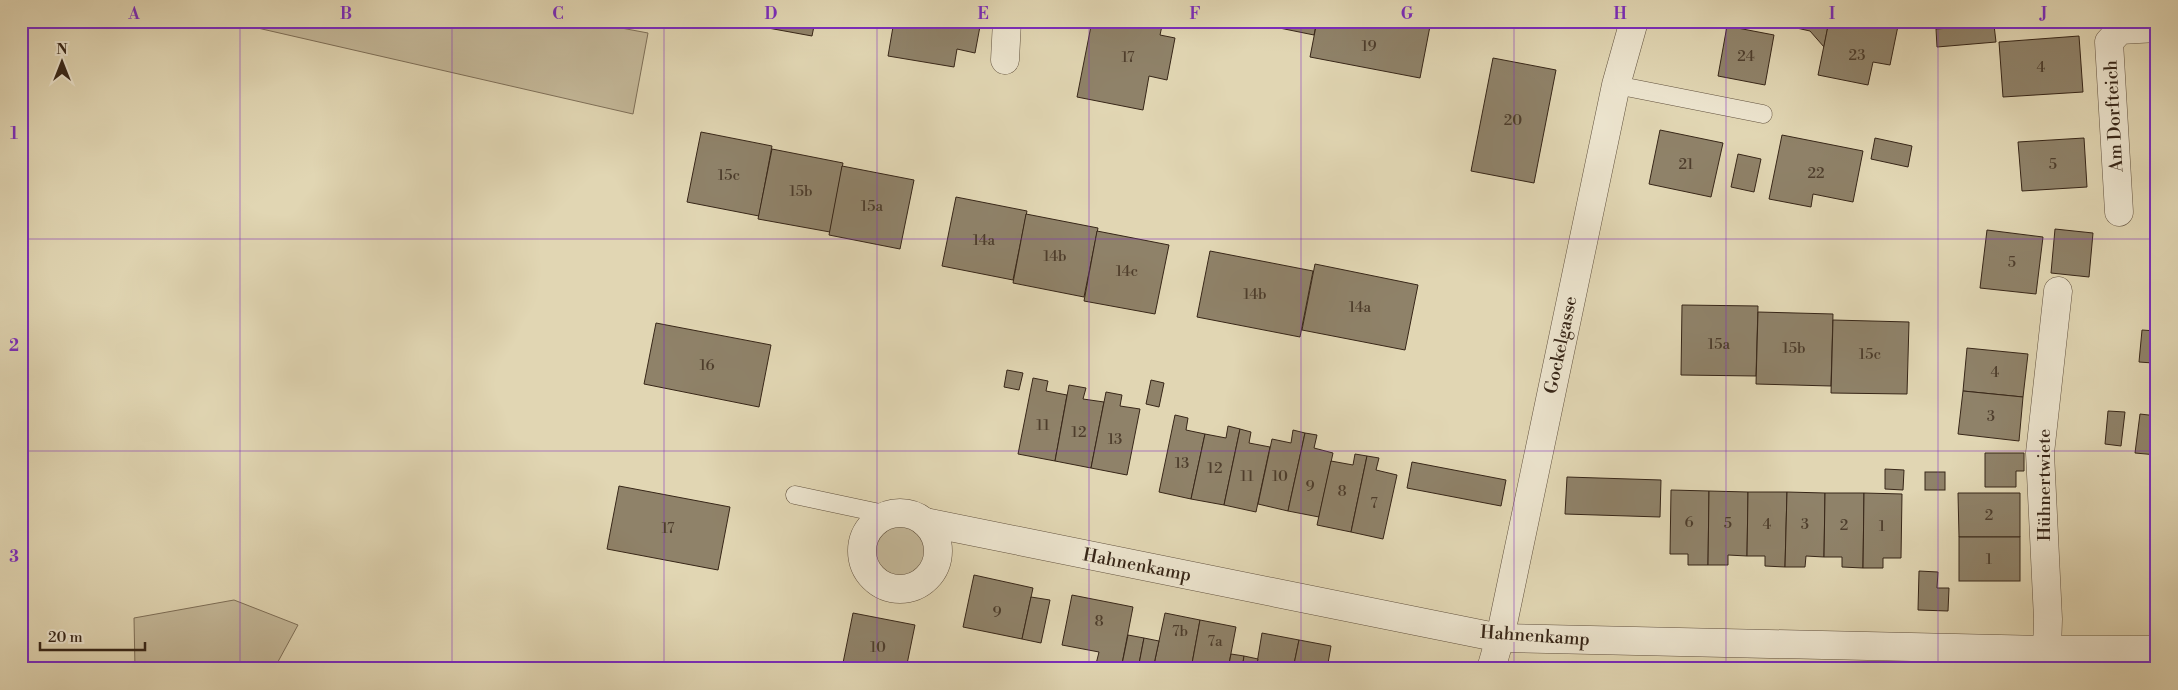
<svg xmlns="http://www.w3.org/2000/svg" width="2178" height="690" font-family="'Libre Bodoni',serif">
<style>
.green{fill:#c4b899;stroke:#7e6f58}
.building{fill:#8f8269;stroke:#372618}
.lines{fill:none;stroke-linecap:round;stroke-linejoin:round}
.service-casing{stroke:#62523f;stroke-width:19}
.minor-casing{stroke:#62523f;stroke-width:29}
.service{stroke:#ece4ce;stroke-width:18}
.minor{stroke:#ece4ce;stroke-width:28}
.grid{fill:none;stroke:#7b2cbf;stroke-width:1;stroke-opacity:0.55}
.labels{text-anchor:middle;dominant-baseline:central;stroke-width:4;stroke-linejoin:round;paint-order:stroke}
.number-label{font-size:15px;fill:#4d3d2c}
.street-label{font-size:18px;fill:#372618;stroke:#ece4ce}
.neatline{fill:none;stroke:#7b2cbf;stroke-width:2}
.grid-label{font-size:16px;text-anchor:middle;font-weight:bold;fill:#7b2cbf}
</style>
<rect width="100%" height="100%" fill="#e1d6b3"/>
<filter id="stains"><feTurbulence type="fractalNoise" baseFrequency=".004" numOctaves="4"/><feColorMatrix values="0 0 0 0 .2 0 0 0 0 .09 0 0 0 0 .02 0 0 0 .5 -.17"/></filter>
<radialGradient id="worn" r=".72"><stop offset=".6" stop-color="#630" stop-opacity="0"/><stop offset="1" stop-color="#630" stop-opacity=".3"/></radialGradient>
<g class="green">
<path d="M227 21H584L648 33 633 114Z"/>
<circle cx="900" cy="552" r="26"/>
<path d="M234 600 298 625 274 669H135L134 618Z"/>
</g>
<g class="building">
<path d="M747 21H815L812 36 746 24Z"/>
<path d="M894 21H981L975 53 957 49 954 67 888 56Z"/>
<path d="M1092 21H1163L1160 35 1175 38 1167 80 1149 76 1143 110 1077 97Z"/>
<path d="M1245 21H1317L1314 35Z"/>
<path d="M1317 21H1431L1420 78 1310 57Z"/>
<path d="M1793 21H1829L1824 47 1810 31 1792 27Z"/>
<path d="M1829 21H1899L1890 65 1873 62 1868 85 1818 75Z"/>
<path d="M1994 25 1996 42 1937 47 1936 29Z"/>
<path d="M1727 26 1774 35 1765 85 1718 76Z"/>
<path d="M2079 36 2083 92 2003 97 1999 42Z"/>
<path d="M1493 58 1556 70 1534 183 1471 171Z"/>
<path d="M1660 130 1723 143 1711 197 1649 184Z"/>
<path d="M701 132 772 146 759 216 687 202Z"/>
<path d="M1782 135 1863 151 1853 202 1813 194 1811 207 1769 199Z"/>
<path d="M1875 138 1912 146 1908 167 1871 159Z"/>
<path d="M2084 138 2087 187 2022 191 2018 142Z"/>
<path d="M772 149 843 163 830 232 758 219Z"/>
<path d="M1738 154 1761 159 1754 192 1731 187Z"/>
<path d="M842 166 914 180 900 249 829 235Z"/>
<path d="M956 197 1027 211 1013 280 942 266Z"/>
<path d="M1026 214 1098 228 1084 297 1013 283Z"/>
<path d="M2055 229 2093 233 2089 277 2051 273Z"/>
<path d="M1987 230 2043 237 2036 294 1980 288Z"/>
<path d="M1097 231 1169 245 1155 314 1084 301Z"/>
<path d="M1210 251 1313 271 1300 337 1197 317Z"/>
<path d="M1315 264 1418 285 1405 350 1302 330Z"/>
<path d="M1682 305 1758 306 1756 376 1681 375Z"/>
<path d="M1758 312 1833 314 1831 386 1756 384Z"/>
<path d="M1833 320 1909 322 1907 394 1831 393Z"/>
<path d="M656 323 771 345 759 407 644 384Z"/>
<path d="M2157 326V364L2153 363Z"/>
<path d="M2142 330 2156 331 2153 363 2139 362Z"/>
<path d="M1967 348 2028 354 2023 397 1963 391Z"/>
<path d="M1007 370 1023 373 1019 390 1004 387Z"/>
<path d="M1033 378 1048 381 1046 391 1067 395 1055 461 1018 454Z"/>
<path d="M1151 380 1164 383 1159 407 1146 404Z"/>
<path d="M1069 385 1086 388 1083 399 1104 402 1091 468 1055 461Z"/>
<path d="M1963 391 2023 397 2019 441 1958 434Z"/>
<path d="M1106 392 1122 395 1120 406 1140 409 1127 475 1091 468Z"/>
<path d="M2108 411 2125 412 2121 446 2105 444Z"/>
<path d="M2140 414 2157 416V455L2135 453Z"/>
<path d="M1175 415 1188 418 1186 430 1205 434 1191 499 1159 492Z"/>
<path d="M1228 426 1240 429 1224 505 1191 499 1205 434 1226 438Z"/>
<path d="M1240 429 1251 432 1249 443 1270 447 1256 512 1224 505Z"/>
<path d="M1293 430 1305 433 1288 511 1258 504 1272 439 1291 443Z"/>
<path d="M1305 433 1317 435 1314 448 1333 453 1319 517 1288 511Z"/>
<path d="M1985 453H2024V471H2016V487H1985Z"/>
<path d="M1355 454 1367 456 1351 532 1317 525 1331 461 1353 465Z"/>
<path d="M1367 456 1379 458 1376 470 1397 475 1383 539 1351 532Z"/>
<path d="M1412 462 1506 480 1501 506 1407 488Z"/>
<path d="M1885 469 1904 470 1903 490 1885 489Z"/>
<rect x="1925" y="472" width="20" height="18"/>
<path d="M1567 477 1661 480 1660 517 1565 514Z"/>
<path d="M619 486 730 507 718 570 607 549Z"/>
<path d="M1671 490 1709 491 1708 565H1688V554H1670Z"/>
<path d="M1709 491 1748 492 1747 556 1728 555V565H1708Z"/>
<path d="M1748 492H1787L1785 567 1765 566V556H1747Z"/>
<path d="M1787 492 1825 493 1824 557 1806 556 1805 567H1785Z"/>
<path d="M1825 493H1864L1863 568 1842 567V557H1824Z"/>
<path d="M1864 493 1902 494 1901 558H1883V568H1863Z"/>
<path d="M1958 493H2020V537H1959Z"/>
<rect x="1959" y="537" width="61" height="44"/>
<path d="M1919 571 1938 572 1937 588H1949L1948 611 1918 610Z"/>
<path d="M974 575 1033 588 1022 639 963 627Z"/>
<path d="M1072 595 1133 607 1121 669 1095 668 1099 652 1062 645Z"/>
<path d="M1031 597 1050 600 1041 643 1022 639Z"/>
<path d="M853 613 915 625 906 669 842 668Z"/>
<path d="M1165 613 1200 620 1191 669H1153Z"/>
<path d="M1200 620 1236 627 1228 669H1191Z"/>
<path d="M1262 633 1299 640 1293 669H1256Z"/>
<path d="M1128 635 1144 638 1138 669H1121Z"/>
<path d="M1144 638 1159 641 1153 669H1138Z"/>
<path d="M1299 640 1331 646 1327 669H1293Z"/>
<path d="M1231 654 1244 656 1242 669H1228Z"/>
<path d="M1244 656 1258 659 1256 669H1242Z"/>
</g>
<g class="lines">
<g class="service-casing">
<g id="service">
<path d="M1616 85 1763 114"/>
<path d="M795 495 889 515"/>
</g>
</g>
<g class="minor-casing">
<g id="minor">
<path d="M1005 60 1007 21"/>
<path d="M2119 212 2109 42 2120 30 2157 28"/>
<circle cx="900" cy="551" r="38"/>
<path d="M925 522 1500 638 2047 650H2157"/>
<path d="M2047 650 2048 619 2040 453 2058 291"/>
<path d="M1491 669 1500 638 1616 85 1634 21"/>
</g>
</g>
<use href="#service" class="service"/>
<use href="#minor" class="minor"/>
</g>
<path class="grid" d="M240 21V669M452 21V669M664 21V669M877 21V669M1089 21V669M1301 21V669M1514 21V669M1726 21V669M1938 21V669M21 239H2157M21 451H2157"/>
<g class="labels">
<g class="number-label">
<text x="1369" y="46">19</text>
<text x="1857" y="55">23</text>
<text x="1746" y="56">24</text>
<text x="1128" y="57">17</text>
<text x="2041" y="67">4</text>
<text x="1513" y="120">20</text>
<text x="1686" y="164">21</text>
<text x="2053" y="164">5</text>
<text x="1816" y="173">22</text>
<text x="729" y="175">15c</text>
<text x="801" y="191">15b</text>
<text x="872" y="206">15a</text>
<text x="984" y="240">14a</text>
<text x="1055" y="256">14b</text>
<text x="2012" y="262">5</text>
<text x="1127" y="271">14c</text>
<text x="1255" y="294">14b</text>
<text x="1360" y="307">14a</text>
<text x="1719" y="344">15a</text>
<text x="1794" y="348">15b</text>
<text x="1870" y="354">15c</text>
<text x="707" y="365">16</text>
<text x="1995" y="372">4</text>
<text x="1991" y="416">3</text>
<text x="1043" y="425">11</text>
<text x="1079" y="432">12</text>
<text x="1115" y="439">13</text>
<text x="1182" y="463">13</text>
<text x="1215" y="468">12</text>
<text x="1247" y="476">11</text>
<text x="1280" y="476">10</text>
<text x="1310" y="486">9</text>
<text x="1342" y="491">8</text>
<text x="1374" y="503">7</text>
<text x="1989" y="515">2</text>
<text x="1689" y="522">6</text>
<text x="1728" y="523">5</text>
<text x="1767" y="524">4</text>
<text x="1805" y="524">3</text>
<text x="1844" y="525">2</text>
<text x="1882" y="526">1</text>
<text x="668" y="528">17</text>
<text x="1989" y="559">1</text>
<text x="997" y="612">9</text>
<text x="1099" y="621">8</text>
<text x="1180" y="631">7b</text>
<text x="1215" y="641">7a</text>
<text x="878" y="647">10</text>
</g>
<g class="street-label">
<text transform="translate(2114 116) rotate(-93)">Am Dorfteich</text>
<text transform="translate(1561 345) rotate(-78)">Gockelgasse</text>
<text transform="translate(2044 485) rotate(-90)">Hühnertwiete</text>
<text transform="translate(1137 565) rotate(11)">Hahnenkamp</text>
<text transform="translate(1535 636) rotate(4)">Hahnenkamp</text>
</g>
</g>
<rect width="2178" height="690" fill="none" stroke="#e1d6b3" stroke-width="55"/>
<g transform="translate(62 62)" stroke="#ece4ce" stroke-width="4" paint-order="stroke">
<path d="M0-4L9 19L0 12L-9 19Z" fill="#372618"/>
<text y="-8" font-size="14" font-weight="bold" text-anchor="middle" fill="#372618">N</text>
</g>
<path d="M40 642v8h105v-8" fill="none" stroke="#372618" stroke-width="2.5"/>
<text x="48" y="642" font-size="15" fill="#372618" stroke="#ece4ce" stroke-width="4" paint-order="stroke">20 m</text>
<rect x="28" y="28" width="2122" height="634" class="neatline"/>
<g class="grid-label">
<text x="134" y="19">A</text>
<text x="346" y="19">B</text>
<text x="558" y="19">C</text>
<text x="771" y="19">D</text>
<text x="983" y="19">E</text>
<text x="1195" y="19">F</text>
<text x="1407" y="19">G</text>
<text x="1620" y="19">H</text>
<text x="1832" y="19">I</text>
<text x="2044" y="19">J</text>
<text x="14" y="139">1</text>
<text x="14" y="351">2</text>
<text x="14" y="562">3</text>
</g>
<rect width="100%" height="100%" filter="url(#stains)"/>
<rect width="100%" height="100%" fill="url(#worn)"/>
</svg>
